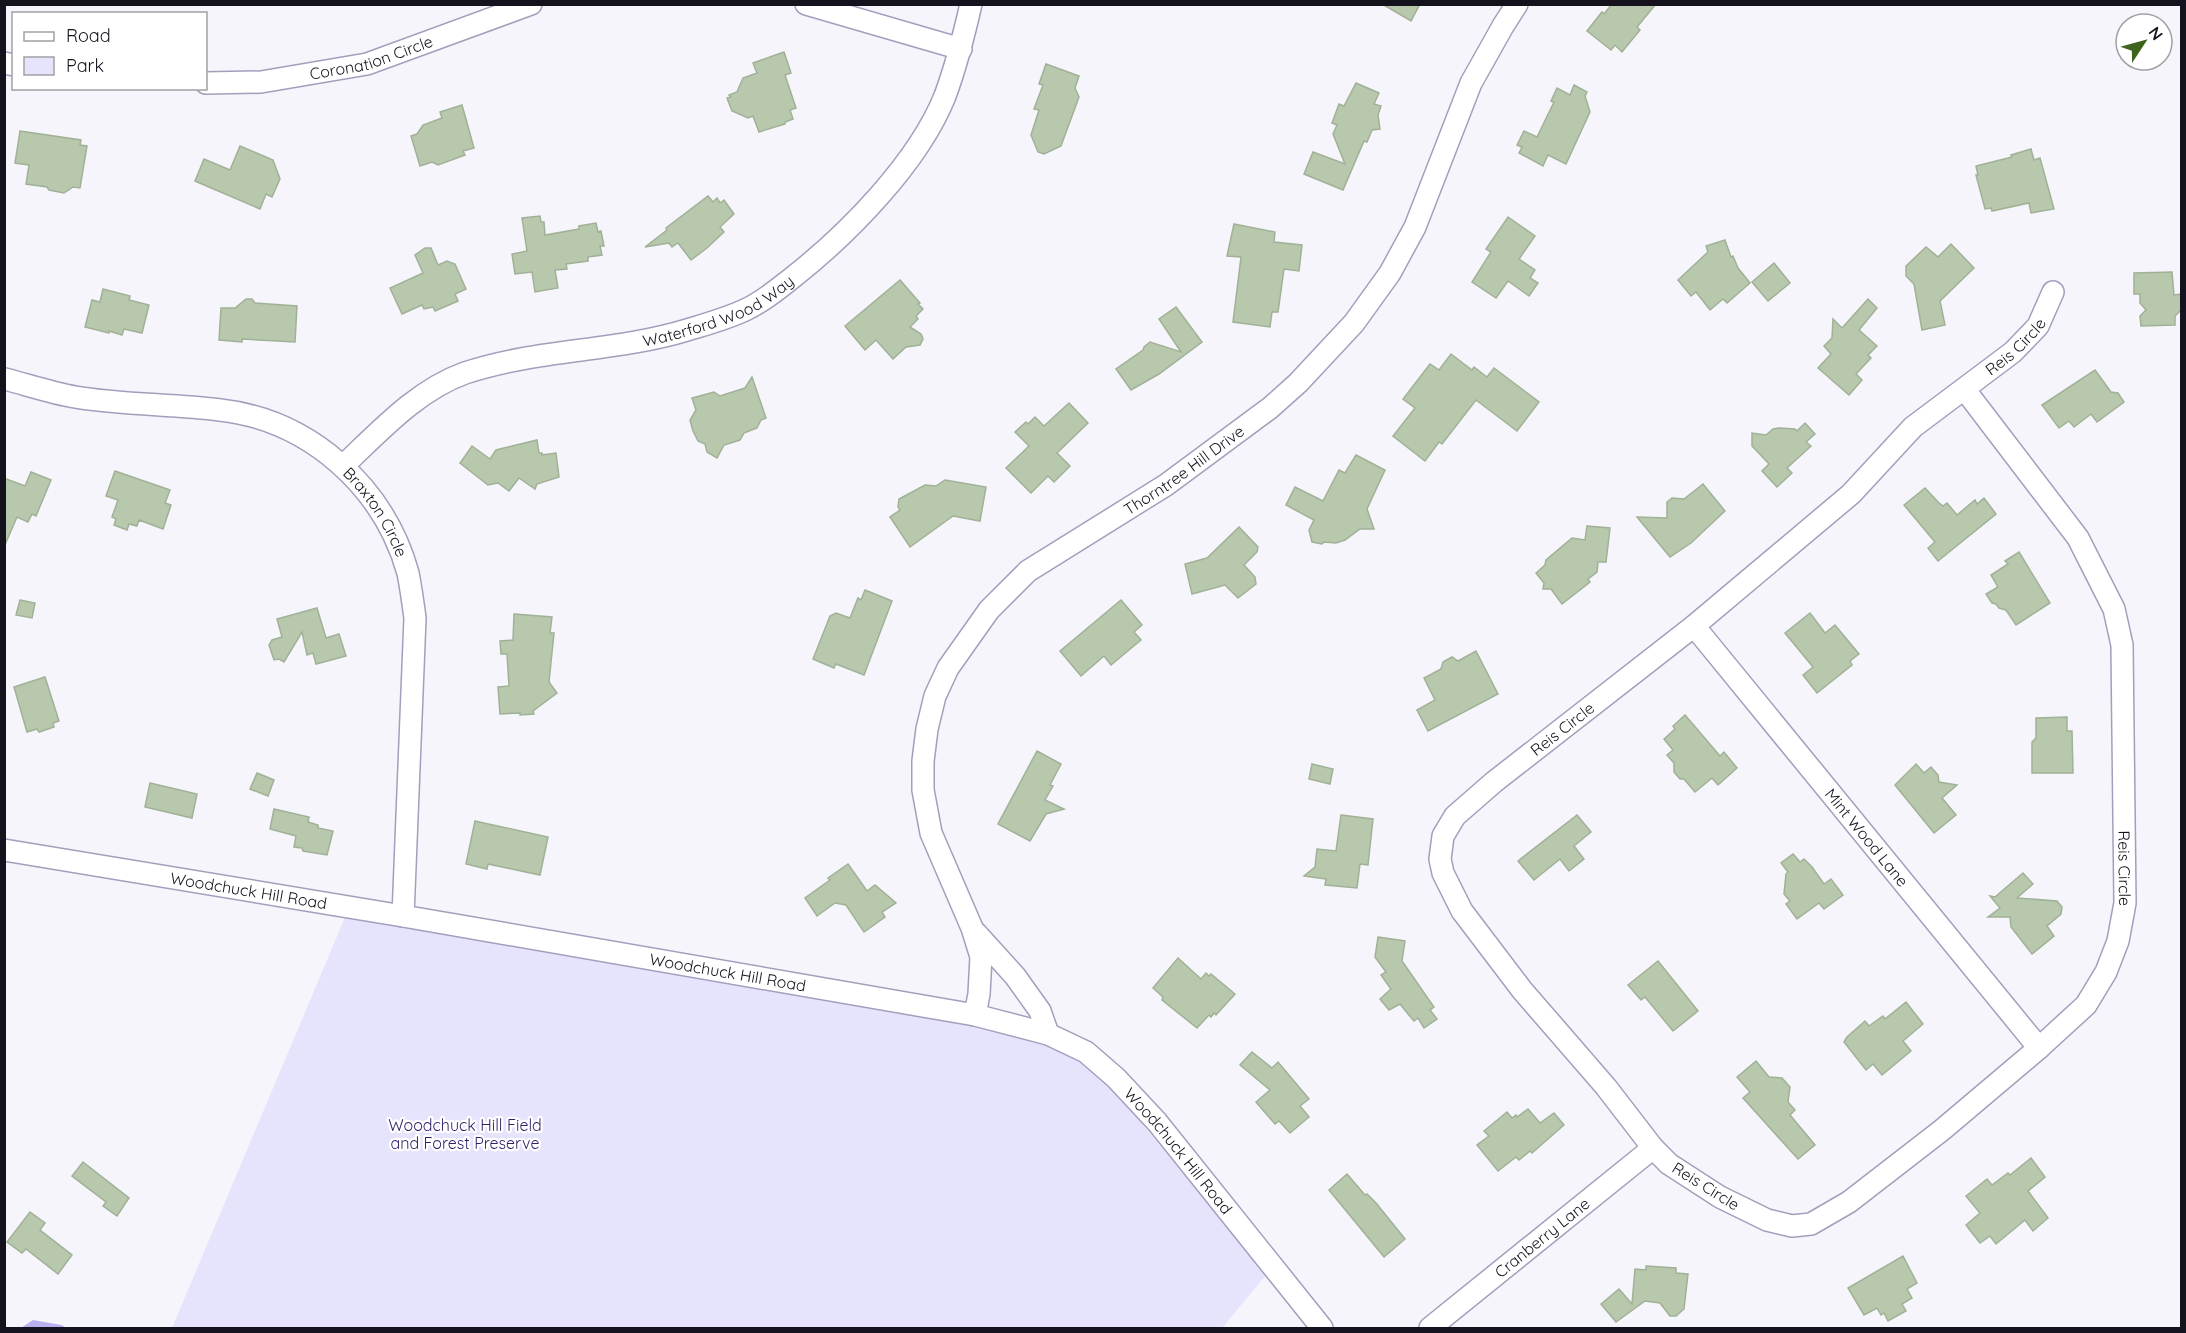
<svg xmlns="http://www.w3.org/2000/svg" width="2186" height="1333" font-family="Quicksand,sans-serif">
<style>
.green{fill:#e6e4fd}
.forest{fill:#b9b1f2}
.building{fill:#b7c8ac;stroke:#a1b197;stroke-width:1.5}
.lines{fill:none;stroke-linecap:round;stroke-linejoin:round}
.minor-casing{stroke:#a29fbc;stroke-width:24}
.minor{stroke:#fff;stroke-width:21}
.labels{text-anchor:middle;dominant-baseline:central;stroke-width:4.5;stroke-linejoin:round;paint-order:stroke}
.street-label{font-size:16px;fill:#14131d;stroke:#fff}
.park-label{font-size:16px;fill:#331f69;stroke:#fff}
</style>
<rect width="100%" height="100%" fill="#f5f5fb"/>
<path class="green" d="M346 915 972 1025 1046 1045 1080 1061 1117 1093 1266 1275 1222 1328H172Z"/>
<path class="forest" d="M33 1320 61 1325 67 1328H21Z"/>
<g class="building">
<path d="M1382 4H1420L1411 21Z"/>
<path d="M1612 4H1656L1637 27 1640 30 1622 52 1615 45 1611 50 1587 31 1602 12 1604 14Z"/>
<path d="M784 52 791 73 785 75 796 108 790 110 793 119 785 122V124L759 132 753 116 748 118 732 111 727 98 731 97 729 95 737 92 743 78 757 73 753 63Z"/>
<path d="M1046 64 1079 76 1075 88 1079 97 1061 146 1044 154 1038 152 1031 135 1039 110 1034 109 1043 85 1039 84Z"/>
<path d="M1356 83 1379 93 1374 104 1381 106 1378 115 1380 129 1372 130 1367 142 1364 141 1343 190 1304 174 1313 152 1345 164 1333 134 1337 125 1332 123 1339 104 1344 106Z"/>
<path d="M1574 85 1587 92 1585 96 1590 112 1566 164 1548 155 1543 166 1519 153 1522 147 1517 145 1524 131 1537 137 1554 102 1551 101 1557 88 1570 95Z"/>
<path d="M462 105 474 148 463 151 465 155 438 165 432 162 420 166 411 136 417 134 423 125 442 118 440 112Z"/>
<path d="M20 131 81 140 80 145 87 146 80 188 73 187 64 193 49 190 47 187 26 184 29 165 15 163Z"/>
<path d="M240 146 273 160 280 179 272 197 266 194 260 209 195 181 204 159 230 170Z"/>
<path d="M2031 149 2034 160 2040 158 2054 209 2031 213 2029 203 1992 211 1991 208 1985 209 1976 175H1978L1976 166 2012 157 2011 155Z"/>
<path d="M708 196 713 202 717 198 720 203 724 200 734 214 720 227 724 232 707 248 691 260 678 243 672 247 669 243 645 247 667 230 666 228Z"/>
<path d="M540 216 541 222H544L545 235 579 229V226L596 223 598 232 601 231 604 246H600L602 255 588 257V261L566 264 567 269 555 270 558 288 535 292 532 272 515 274 512 254 527 251 522 218Z"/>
<path d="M1508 217 1535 236 1519 259 1535 270 1530 278 1538 283 1529 296 1508 281 1496 298 1472 282 1491 252 1486 249Z"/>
<path d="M1234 224 1275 232 1274 242 1302 245 1299 271 1284 269 1278 312H1272L1270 327 1233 322 1241 257 1227 256Z"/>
<path d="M1725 240 1731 257 1733 256 1738 268 1750 283 1727 303 1723 299 1710 310 1696 292 1691 296 1678 280 1708 252 1706 246Z"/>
<path d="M1951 244 1974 268 1940 301 1945 325 1922 330 1914 284 1906 276V266L1926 247 1938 257Z"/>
<path d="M425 248H431L438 265 447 261 455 264 466 289 455 294 458 301 435 311 433 307 424 309 422 305 402 314 390 288 423 273 415 255Z"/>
<path d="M1774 263 1790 283 1768 301 1752 282Z"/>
<path d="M2172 272 2174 295 2180 294 2181 302V310L2175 316V325L2141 326 2140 316 2146 310 2140 303V294H2134V273Z"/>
<path d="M900 280 920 303 918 304 923 309 916 316 918 319 910 327 921 334 923 339 920 345 906 347 893 359 876 340 865 350 845 326Z"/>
<path d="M103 289 130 296 129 300 149 305 142 333 124 329 122 335 109 331V333L85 327 92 300 100 302Z"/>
<path d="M246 299H252L255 303 297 306 295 342 242 339V342L219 340 221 308H235Z"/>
<path d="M1868 299 1877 308 1859 330 1877 346 1868 355 1871 358 1856 374 1862 380 1849 395 1818 368 1831 354 1824 346 1832 338 1833 319 1842 328Z"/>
<path d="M1176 307 1202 342 1159 374 1131 390 1116 369 1143 350 1144 347 1150 342 1181 352 1159 319Z"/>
<path d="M1451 354 1472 370 1474 367 1487 377 1494 368 1539 402 1517 431 1476 400 1442 444 1439 442 1425 461 1393 436 1415 408 1403 399 1430 364 1439 370Z"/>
<path d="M2095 370 2111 392 2118 393 2124 402 2097 422 2091 414 2074 427 2069 421 2059 428 2042 405Z"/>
<path d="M752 377 766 418 761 420 757 428 744 433 740 440 724 445 717 458 707 452 705 444 698 441 693 431 690 420 696 410 692 398 714 392 720 396 745 388Z"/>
<path d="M1069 403 1088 423 1057 453 1070 466 1054 482 1048 476 1031 493 1006 468 1029 446 1015 432 1026 422 1028 424 1035 417 1044 426Z"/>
<path d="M1805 423 1815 434 1806 442 1811 446 1787 468 1792 473 1777 487 1762 471 1769 464 1752 446V433L1766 435 1773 429 1779 428 1795 429 1797 431Z"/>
<path d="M537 440 539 453H542V455L556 453 559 477 537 484 535 489 519 478 509 491 498 483 488 485 460 463 472 446 490 459 496 450Z"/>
<path d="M1356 455 1385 470 1367 509 1374 529H1360L1345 540 1336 543 1324 542 1322 544 1312 542 1309 530 1314 520 1286 505 1295 487 1323 501 1339 470 1345 473Z"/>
<path d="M115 471 170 490 165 503 171 505 163 529 139 520 137 526 129 524 127 530 114 525 116 519 112 517 118 500 106 496Z"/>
<path d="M31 472 51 480 36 516 32 514 28 522 17 517 4 547V478L25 486Z"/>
<path d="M945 480 986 487 980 521 953 516 910 547 890 517 900 510 898 507 899 499 925 485 936 486Z"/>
<path d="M1703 484 1725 511 1691 543 1670 557 1637 517 1667 518V502L1672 498 1684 499Z"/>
<path d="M1925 488 1939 503 1943 506 1947 503 1957 515 1975 500 1977 504 1984 498 1996 514 1938 561 1928 548 1935 542 1904 505Z"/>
<path d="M1587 526 1610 528 1606 562H1598L1597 572 1588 579 1590 582 1562 604 1551 589H1543L1544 583 1536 573 1545 565 1546 560 1572 538 1585 540Z"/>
<path d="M1239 527 1258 547 1257 552 1244 565 1255 577 1256 584 1238 598 1225 585 1192 594 1185 564 1207 558Z"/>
<path d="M2019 552 2050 603 2016 625 2006 610 1999 608 1996 604 1992 603 1986 594 1998 587 1991 575 2008 564 2005 561Z"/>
<path d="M865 590 892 601 864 675 836 664 834 668 813 659 830 616 836 613 850 618 858 598 861 600Z"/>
<path d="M20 600 35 603 32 618 16 615Z"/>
<path d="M1121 600 1142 625 1134 632 1141 640 1111 665 1104 656 1081 676 1060 651Z"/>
<path d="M317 608 326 638 339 634 346 656 316 664 313 653 307 655 302 632 284 662 279 659 274 660 269 645 272 640 282 637 277 619Z"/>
<path d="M1810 613 1825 633 1835 625 1859 654 1850 661 1852 665 1817 693 1803 675 1813 667 1785 633Z"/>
<path d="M514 614 552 617 550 633H554L549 682 557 693 533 711 534 714 520 715V713L500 714 498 687 509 686 507 654H501L500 641 513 640Z"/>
<path d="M1476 651 1498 694 1428 731 1417 710 1435 700 1424 678 1441 669 1443 662 1452 657 1458 661Z"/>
<path d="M45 677 59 721 53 723 54 727 39 732 37 729 27 732 14 687Z"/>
<path d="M1685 715 1720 756 1724 752 1737 768 1718 785 1712 778 1695 792 1684 779H1680L1674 772V763L1667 755 1673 750 1664 739 1675 729 1673 726Z"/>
<path d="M2067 717V731H2072L2073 773H2032V742L2036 738V718Z"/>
<path d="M1037 751 1061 764 1050 785 1053 786 1045 800 1064 809 1046 814 1030 841 998 824Z"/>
<path d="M1312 764 1333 769 1330 784 1309 779Z"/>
<path d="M1916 764 1924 773 1931 767 1938 775 1939 782 1957 785 1942 798 1956 815 1934 833 1895 785Z"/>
<path d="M257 773 274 780 268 796 250 789Z"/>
<path d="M150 783 197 794 192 818 145 807Z"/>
<path d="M274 809 309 817 308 822 318 825V828L333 831 327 855 303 851 302 848 294 847 296 836 270 829Z"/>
<path d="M1341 815 1373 819 1368 865 1360 864 1357 888 1325 885 1326 879 1304 876 1315 867 1317 849 1336 851Z"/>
<path d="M1577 815 1591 832 1574 846 1584 859 1569 871 1560 859 1534 880 1518 861Z"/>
<path d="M475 821 548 837 540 875 488 864 487 869 466 864Z"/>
<path d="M1793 854 1800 862 1804 859 1812 867 1824 884 1831 879 1843 895 1824 909 1819 903 1797 919 1786 904 1790 901 1784 894 1786 874 1788 872 1781 863Z"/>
<path d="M848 864 867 891 875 885 896 903 882 912 885 917 864 932 846 905 835 903 817 916 805 898 830 880 828 878Z"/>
<path d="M2023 873 2033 884 2017 898 2057 901 2062 907 2061 914 2047 926 2054 936 2032 954 2011 927 2010 917H1988L2000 908 1990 896 1995 897Z"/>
<path d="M1378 937 1405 941 1402 961 1434 1007 1430 1010 1437 1019 1424 1028 1418 1018 1414 1021 1408 1014 1400 1004 1389 1010 1380 999 1391 989 1381 975 1386 972 1375 957Z"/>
<path d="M1178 958 1201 979 1206 973 1209 976 1211 974 1235 994 1216 1015 1214 1013 1211 1017 1209 1015 1197 1028 1162 1000 1163 997 1153 988Z"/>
<path d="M1658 961 1698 1011 1673 1031 1645 997 1641 1000 1628 985Z"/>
<path d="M1906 1002 1923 1024 1903 1041 1911 1051 1882 1075 1873 1064 1866 1070 1844 1042 1847 1037 1865 1021 1869 1026 1883 1016 1885 1019Z"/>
<path d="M1252 1052 1272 1068 1278 1062 1309 1099 1300 1106 1309 1117 1290 1133 1279 1121 1275 1124 1256 1102 1270 1090 1240 1065Z"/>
<path d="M1756 1061 1769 1077 1782 1078 1790 1087 1788 1102 1795 1110 1790 1115 1815 1145 1798 1159 1743 1098 1750 1092 1737 1077Z"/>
<path d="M1528 1109 1540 1123 1554 1113 1564 1125 1532 1153 1530 1151 1519 1160 1516 1157 1498 1171 1477 1145 1489 1136 1484 1131 1507 1112 1512 1118 1516 1115 1517 1117Z"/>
<path d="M2031 1158 2045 1177 2028 1191 2048 1218 2033 1231 2025 1220 1996 1244 1990 1236 1980 1243 1966 1225 1980 1213 1966 1196 1987 1179 1992 1185 2008 1173 2010 1175Z"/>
<path d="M83 1162 129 1198 117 1216 103 1206 106 1202 72 1176Z"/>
<path d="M1347 1174 1365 1195 1367 1194 1376 1203 1405 1239 1384 1257 1329 1190Z"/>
<path d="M30 1212 45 1223 40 1230 72 1255 58 1274 26 1249 22 1253 7 1242Z"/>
<path d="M1903 1256 1917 1283 1907 1289 1912 1298 1902 1304 1906 1311 1888 1321 1884 1313 1881 1315 1877 1308 1864 1315 1848 1288Z"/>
<path d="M1646 1266 1676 1268V1273L1688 1274 1684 1309 1676 1316H1670L1660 1303 1645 1301 1616 1322 1601 1304 1619 1289 1632 1304 1635 1269 1646 1270Z"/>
</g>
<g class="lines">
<g class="minor-casing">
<g id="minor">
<path d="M806 4 961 49"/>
<path d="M4 63 14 65"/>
<path id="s1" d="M206 83 261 82 367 64 531 4"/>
<path id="s2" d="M5 379C28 385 52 393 75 397 122 405 173 404 220 410 310 420 384 487 408 573 411 588 413 603 415 618L403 916"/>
<path id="s3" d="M1965 390 2078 538 2114 609 2122 645 2125 903 2118 941 2106 972 2086 1005 2039 1048 1942 1130 1849 1202 1811 1224 1792 1226 1767 1220 1720 1197 1669 1164 1653 1148 1606 1087 1522 990 1462 911 1443 873 1440 859 1443 836 1455 816 1494 782 1694 626 1851 494 1913 427 2013 352 2038 326 2053 292"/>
<path id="s4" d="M343 466C379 432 417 390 465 373 537 349 615 352 687 330 707 324 729 318 747 309 764 301 778 289 792 278 848 234 918 163 945 96 956 66 964 35 971 4"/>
<path id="s5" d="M1694 626 2039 1048"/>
<path id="s6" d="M4 850 403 916 975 1015 1048 1034 1086 1052 1116 1078 1157 1122 1322 1328"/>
<path d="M976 933 1015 976 1040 1011 1048 1034"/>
<path id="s7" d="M975 1015 979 994 981 957 972 928 931 833 923 790V761L927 729 935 696 948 668 989 610 1028 571 1166 485 1270 408 1298 383 1354 323 1390 273 1415 227 1471 83 1503 26 1517 4"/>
<path id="s8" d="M1430 1328 1653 1148"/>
</g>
</g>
<use href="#minor" class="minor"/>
</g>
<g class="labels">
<g class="street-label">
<text stroke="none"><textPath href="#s1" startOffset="168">Coronation Circle</textPath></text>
<text stroke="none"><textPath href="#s4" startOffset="417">Waterford Wood Way</textPath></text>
<text stroke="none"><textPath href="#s3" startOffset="2344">Reis Circle</textPath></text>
<text stroke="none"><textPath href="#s7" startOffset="674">Thorntree Hill Drive</textPath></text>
<text stroke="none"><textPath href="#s2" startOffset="412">Braxton Circle</textPath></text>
<text stroke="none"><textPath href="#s3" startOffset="1750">Reis Circle</textPath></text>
<text stroke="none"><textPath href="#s5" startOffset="273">Mint Wood Lane</textPath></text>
<text stroke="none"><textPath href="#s3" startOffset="526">Reis Circle</textPath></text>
<text stroke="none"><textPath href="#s6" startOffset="248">Woodchuck Hill Road</textPath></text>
<text stroke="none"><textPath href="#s6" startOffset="734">Woodchuck Hill Road</textPath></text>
<text stroke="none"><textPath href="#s6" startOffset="1238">Woodchuck Hill Road</textPath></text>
<text transform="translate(1706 1186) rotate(32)">Reis Circle</text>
<text stroke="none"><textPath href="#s8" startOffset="144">Cranberry Lane</textPath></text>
</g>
<g class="park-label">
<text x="465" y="1125">Woodchuck Hill Field<tspan x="465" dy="18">and Forest Preserve</tspan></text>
</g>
</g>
<rect width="2186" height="1333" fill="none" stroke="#14131d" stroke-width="12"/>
<rect x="12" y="12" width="195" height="78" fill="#ffffff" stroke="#a1a1a5" stroke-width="1.5"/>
<rect x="24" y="32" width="30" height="9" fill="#ffffff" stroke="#a1a1a5" stroke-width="1.5"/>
<text x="66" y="42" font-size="18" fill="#14131d">Road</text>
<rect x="24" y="57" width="30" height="18" fill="#e6e4fd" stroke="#a1a1a5" stroke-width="1.5"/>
<text x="66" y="72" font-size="18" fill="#14131d">Park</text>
<g transform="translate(2144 42) rotate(54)"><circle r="28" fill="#ffffff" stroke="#a1a1a5" stroke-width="1.5"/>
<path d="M0-4.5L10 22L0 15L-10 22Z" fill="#3e631b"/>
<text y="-9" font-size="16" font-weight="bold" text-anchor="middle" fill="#14131d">N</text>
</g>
</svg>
